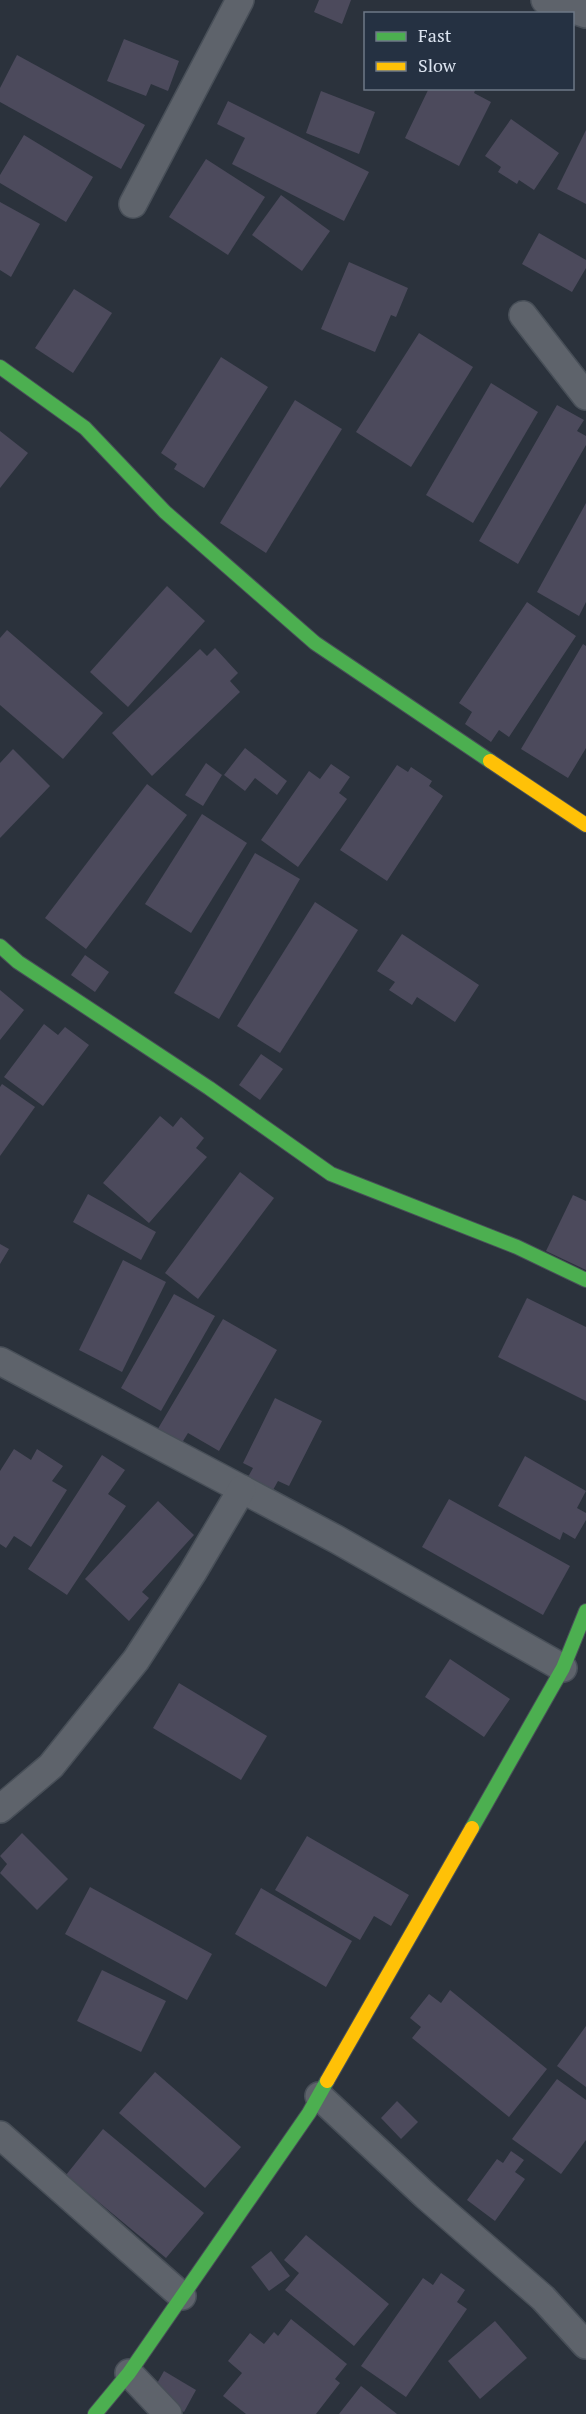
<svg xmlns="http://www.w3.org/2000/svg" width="586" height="2414" font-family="'PT Serif',serif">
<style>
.building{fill:#4c4a5c}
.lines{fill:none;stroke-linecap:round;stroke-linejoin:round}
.street-casing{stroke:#484f58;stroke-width:30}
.fast-casing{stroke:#484f58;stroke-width:16}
.slow-casing{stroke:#484f58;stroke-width:16}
.street{stroke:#5e636b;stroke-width:27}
.fast{stroke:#4caf50;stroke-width:14}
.slow{stroke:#ffc107;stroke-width:14}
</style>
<rect width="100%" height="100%" fill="#2b323c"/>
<g class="building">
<path d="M319 0H351L342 24 314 12Z"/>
<path d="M124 39 179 61 168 91 151 84 146 96 107 81Z"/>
<path d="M17 55 145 125 121 169 0 102V88Z"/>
<path d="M429 88H476L474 93 491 102 459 166 405 138Z"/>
<path d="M321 91 375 112 359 154 306 133Z"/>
<path d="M228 101 369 172 344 221 232 164 245 138 217 124Z"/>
<path d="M511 119 559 153 534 190 519 180 517 184 498 172 501 167 485 156Z"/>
<path d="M586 130V204L557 189Z"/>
<path d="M24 135 93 177 66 222 0 183V175Z"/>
<path d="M206 159 265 197 228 255 169 217Z"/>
<path d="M281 195 330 231 302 271 252 235Z"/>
<path d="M0 202 40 224 11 277 0 270Z"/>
<path d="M539 233 586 260V268L572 292 522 264Z"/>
<path d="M349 262 408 288 396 317 391 315 375 352 321 329Z"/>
<path d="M74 289 112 313 73 373 35 348Z"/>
<path d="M419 333 473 367 411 467 356 432Z"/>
<path d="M221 357 268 387 204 488 174 469 177 464 161 453Z"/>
<path d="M491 383 538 412 473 523 426 495Z"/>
<path d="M295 400 342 429 266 553 220 523Z"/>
<path d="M557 405 584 420 577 431 586 436V445L518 564 479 541Z"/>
<path d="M0 431 28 453 0 488Z"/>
<path d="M586 503V602L579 616 537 592Z"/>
<path d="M167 586 205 621 128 707 90 672Z"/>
<path d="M527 602 576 636 509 737 499 730 491 742 465 724 472 712 459 703Z"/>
<path d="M7 630 103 713 63 759 0 705V638Z"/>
<path d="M583 644 586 646V748L568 778 521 749Z"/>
<path d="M215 648 238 673 230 681 240 692 152 776 112 733 200 649 207 656Z"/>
<path d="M245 748 287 781 277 795 255 778 245 791 224 775Z"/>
<path d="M13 749 50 786 0 838V763Z"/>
<path d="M206 763 222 775 203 806 185 795Z"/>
<path d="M331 764 350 777 339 793 347 799 298 867 261 840 309 771 320 779Z"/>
<path d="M397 765 408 772 411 767 432 781 429 786 443 796 387 881 340 850Z"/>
<path d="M147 784 187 815 86 949 45 918Z"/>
<path d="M202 814 247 843 191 933 145 904Z"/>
<path d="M255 853 300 879 219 1019 174 993Z"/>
<path d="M315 902 358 930 280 1053 237 1026Z"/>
<path d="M402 934 479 985 455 1022 417 997 412 1005 389 990 395 982 377 971Z"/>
<path d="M85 955 109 972 95 992 71 975Z"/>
<path d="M0 990 24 1010 0 1040Z"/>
<path d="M44 1024 58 1035 65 1027 89 1045 43 1106 4 1077Z"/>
<path d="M261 1054 283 1069 260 1100 239 1085Z"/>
<path d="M2 1084 35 1107 0 1156V1087Z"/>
<path d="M160 1116 173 1127 181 1117 204 1138 196 1148 207 1157 149 1223 103 1183Z"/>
<path d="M240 1172 274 1198 198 1299 165 1273Z"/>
<path d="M88 1194 156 1232 141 1260 73 1222Z"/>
<path d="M573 1195 586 1201V1270L546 1251Z"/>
<path d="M0 1244 9 1249 0 1264Z"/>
<path d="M123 1260 166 1282 122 1372 79 1350Z"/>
<path d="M174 1294 215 1316 161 1411 121 1388Z"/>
<path d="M527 1298 586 1327V1401L498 1357Z"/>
<path d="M223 1319 277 1350 219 1451 188 1433 180 1446 156 1432Z"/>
<path d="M275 1398 322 1421 289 1486 278 1481 273 1490 248 1477 253 1468 243 1463Z"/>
<path d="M14 1449 31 1460 37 1449 63 1466 52 1481 67 1490 31 1547 14 1536 6 1548 0 1544V1471Z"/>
<path d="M102 1455 125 1470 108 1494 126 1506 67 1595 28 1569Z"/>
<path d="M525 1456 586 1491 577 1508 586 1513V1520L575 1539 563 1532 560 1540 498 1506Z"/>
<path d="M449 1499 570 1566 543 1615 422 1547Z"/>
<path d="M158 1501 194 1535 142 1592 149 1598 129 1621 85 1579Z"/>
<path d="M450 1659 510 1699 484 1737 425 1697Z"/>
<path d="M179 1683 267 1736 241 1780 153 1728Z"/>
<path d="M22 1833 68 1879 37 1910 0 1873 7 1864 0 1856Z"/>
<path d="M307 1836 409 1895 391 1926 374 1916 360 1940 275 1890Z"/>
<path d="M90 1887 212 1954 187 2000 65 1934Z"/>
<path d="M261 1888 352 1941 326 1987 235 1934Z"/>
<path d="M102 1970 166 2001 141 2052 77 2021Z"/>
<path d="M450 1990 547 2069 509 2117 412 2038 421 2027 410 2018 429 1994 441 2003Z"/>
<path d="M586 2026V2087L557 2066Z"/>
<path d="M155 2072 241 2147 205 2188 119 2113Z"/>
<path d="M557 2079 586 2100V2140L561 2174 512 2139Z"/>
<path d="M397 2101 418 2122 401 2139 381 2118Z"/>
<path d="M103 2129 204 2213 166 2258 66 2175Z"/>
<path d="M511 2151 524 2160 515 2172 525 2179 495 2221 467 2200 497 2159 503 2163Z"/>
<path d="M306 2235 389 2304 354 2346 285 2290 299 2273 284 2260Z"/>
<path d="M271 2251 290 2276 269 2291 251 2267Z"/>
<path d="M441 2273 465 2290 457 2302 467 2309 406 2397 361 2366 423 2278 433 2285Z"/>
<path d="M291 2319 347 2364 335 2379 340 2383 316 2414H246L223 2396 242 2373 228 2361 250 2333 264 2344 274 2332 278 2336Z"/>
<path d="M495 2321 527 2358 480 2399 448 2361Z"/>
<path d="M164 2371 196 2390 184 2412 151 2394Z"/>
<path d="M361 2386 397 2414H339Z"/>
</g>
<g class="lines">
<g class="street-casing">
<g id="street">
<path d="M545 0 586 14"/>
<path d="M133 204 240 0"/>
<path d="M523 315 586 396"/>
<path d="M0 1361 336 1539 563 1668"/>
<path d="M0 1809 51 1766 136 1660 193 1572 242 1489"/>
<path d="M319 2096 426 2196 543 2298 586 2345"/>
<path d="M0 2135 182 2296"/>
<path d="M129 2373 168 2414"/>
</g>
</g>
<g class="fast-casing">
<g id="fast">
<path d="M0 367 85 428 165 512 315 643 490 761"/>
<path d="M0 946 18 962 209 1088 331 1174 517 1247 586 1280"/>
<path d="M472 1828 563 1668 586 1611"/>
<path d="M95 2414 129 2373 309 2113 327 2081"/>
</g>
</g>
<g class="slow-casing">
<g id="slow">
<path d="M490 761 586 825"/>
<path d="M327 2081 472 1828"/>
</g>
</g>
<use href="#street" class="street"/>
<use href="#fast" class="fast"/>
<use href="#slow" class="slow"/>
</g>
<rect x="364" y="12" width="210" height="78" fill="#253142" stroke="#6e7887" stroke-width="1.5"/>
<rect x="376" y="32" width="30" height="9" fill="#4caf50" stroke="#6e7887" stroke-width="1.5"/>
<text x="418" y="42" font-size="18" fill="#dbe3ef">Fast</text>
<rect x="376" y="62" width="30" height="9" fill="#ffc107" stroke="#6e7887" stroke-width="1.5"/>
<text x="418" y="72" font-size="18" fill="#dbe3ef">Slow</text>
</svg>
